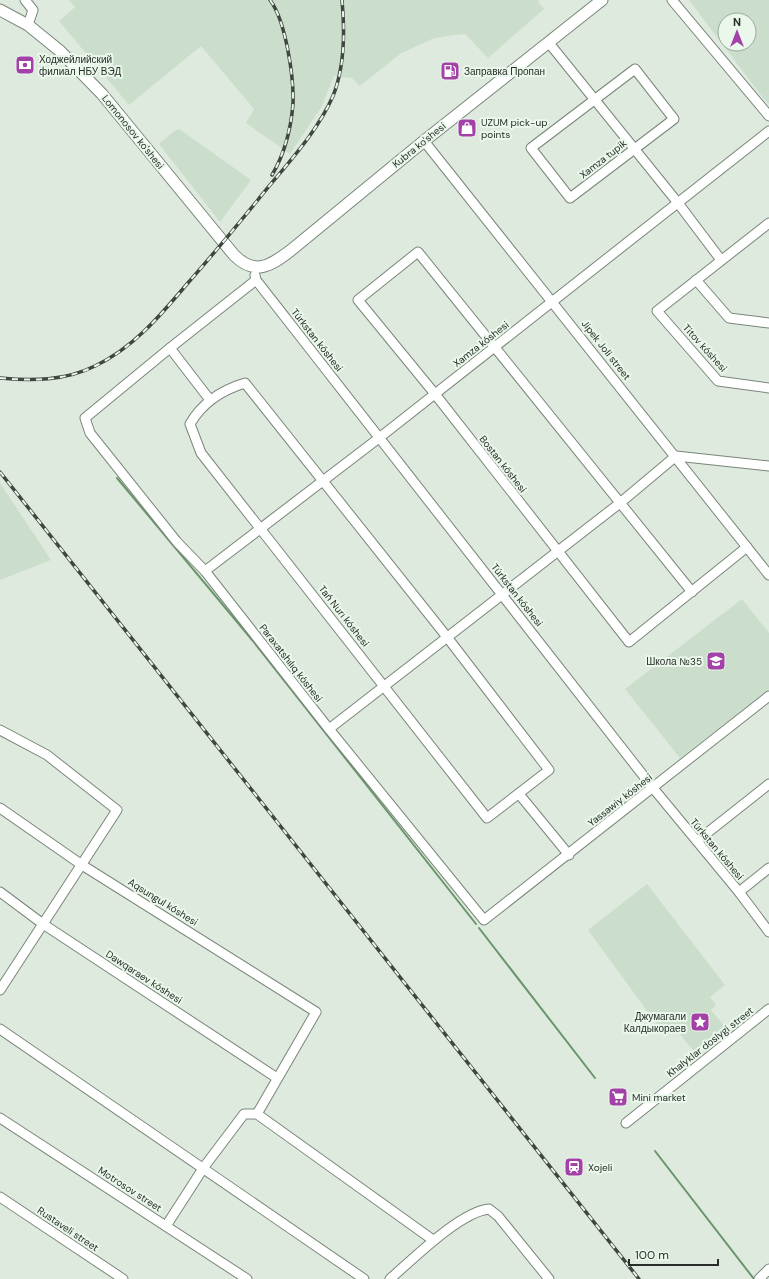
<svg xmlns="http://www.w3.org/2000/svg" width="769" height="1279" font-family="'DM Sans',sans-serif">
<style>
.built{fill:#cbdecc;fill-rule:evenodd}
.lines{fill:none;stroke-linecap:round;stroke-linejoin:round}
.stream{stroke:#6a956c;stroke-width:2}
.minor-casing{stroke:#7a867a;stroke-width:11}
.major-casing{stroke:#7a867a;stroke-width:13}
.minor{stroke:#fff;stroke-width:9}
.major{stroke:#fff;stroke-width:11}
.rail-casing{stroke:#404741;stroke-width:3.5}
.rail{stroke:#eaf7eb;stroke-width:2;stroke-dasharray:6;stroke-linecap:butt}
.labels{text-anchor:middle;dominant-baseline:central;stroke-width:4;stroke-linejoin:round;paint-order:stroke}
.poi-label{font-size:10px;fill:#282d29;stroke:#eaf7eb;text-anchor:start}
.street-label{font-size:10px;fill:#282d29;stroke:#eaf7eb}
</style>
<rect width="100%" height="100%" fill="#ddeadd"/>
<g class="built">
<path d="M69 0H540L538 2 544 9 488 58 465 34 447 36 432 39 400 54 360 86 352 78 334 76 322 106 290 154 246 123 254 109 201 46 129 105 59 21 75 7Z"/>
<path d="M689 0H769V104L763 98ZM725 20H749V44H725Z"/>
<path d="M179 129 251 180 220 222 159 144 173 132Z"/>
<path d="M0 483 51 560 0 580Z"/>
<path d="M742 599 769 633V689L680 758 625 689Z"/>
<path d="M647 884 725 985 710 997 716 1005 711 1010 726 1028 695 1053 675 1028 664 1034 588 930Z"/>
</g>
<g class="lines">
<g class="stream">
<path d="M117 478 253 641 476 924"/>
<path d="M479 928 595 1078"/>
<path d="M655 1151 754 1279"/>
</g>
<g class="minor-casing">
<g id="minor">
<path d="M25 0 33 10 28 25"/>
<path d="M672 0 769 116"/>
<path d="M549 43 678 203 721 260"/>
<path d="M635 69 674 119 570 198 531 148Z"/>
<path d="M424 141 769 575"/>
<path d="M769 223 657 311 718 381 769 388"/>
<path d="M255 275 256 280 653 788 739 892 769 932"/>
<path d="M256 280 170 348 85 418 90 433 177 542 205 571 329 729 484 920 769 696"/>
<path d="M696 280 729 318 769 323"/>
<path d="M170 348 210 400"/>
<path d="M245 383 447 637 549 770 487 818 201 453 190 424C202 403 222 390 245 383Z"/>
<path d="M205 571 379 438 769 131"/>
<path d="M692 592 418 252 358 300 435 394 629 642 747 547"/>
<path d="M329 729 620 503 676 456 769 466"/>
<path d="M0 730 47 755 117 810 0 990"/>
<path d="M519 794 569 855"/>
<path d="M0 808 82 865 316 1012 257 1114"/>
<path d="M697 841 769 784"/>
<path d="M0 892 43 924 277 1078"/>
<path d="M739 892 769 868"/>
<path d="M0 1029 364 1279"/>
<path d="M0 1118 247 1279"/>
<path d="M626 1123 769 1009"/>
<path d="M0 1197 123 1279"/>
<path d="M166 1226 204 1167 244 1114H257L433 1240"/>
<path d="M390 1279C413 1259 460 1212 489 1209L498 1216 549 1279"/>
<path d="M759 1279 769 1269"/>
</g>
</g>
<g class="major-casing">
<path id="major" d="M0 10 28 25 60 51 102 94 234 255C255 276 270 266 290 251L424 141 602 0"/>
</g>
<use href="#minor" class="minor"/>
<use href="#major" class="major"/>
<g class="rail-casing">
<g id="rail">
<path d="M270 0C286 21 294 78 293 104 291 128 284 155 272 175"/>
<path d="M0 378C32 381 65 381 95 366 133 348 160 316 187 284 211 257 234 229 257 201 283 168 316 135 333 96 345 66 345 32 342 0"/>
<path d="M0 472 639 1279"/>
</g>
</g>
<use href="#rail" class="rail"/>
</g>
<defs>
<g id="bank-square" transform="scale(1)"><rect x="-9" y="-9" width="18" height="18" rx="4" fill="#a341a8" stroke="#eaf7eb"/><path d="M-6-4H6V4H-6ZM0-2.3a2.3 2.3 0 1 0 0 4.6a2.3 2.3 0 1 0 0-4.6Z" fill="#fff"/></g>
<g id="fuel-square" transform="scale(1)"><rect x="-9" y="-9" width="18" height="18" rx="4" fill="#a341a8" stroke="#eaf7eb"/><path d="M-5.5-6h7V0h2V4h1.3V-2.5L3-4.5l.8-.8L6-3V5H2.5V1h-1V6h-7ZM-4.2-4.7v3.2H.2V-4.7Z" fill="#fff"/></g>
<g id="shop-square" transform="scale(1)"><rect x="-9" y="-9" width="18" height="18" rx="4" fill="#a341a8" stroke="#eaf7eb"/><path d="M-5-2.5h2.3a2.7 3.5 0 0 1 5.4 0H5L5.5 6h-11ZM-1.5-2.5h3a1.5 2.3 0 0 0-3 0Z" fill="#fff"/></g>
<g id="school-square" transform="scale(1)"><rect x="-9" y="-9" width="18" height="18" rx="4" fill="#a341a8" stroke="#eaf7eb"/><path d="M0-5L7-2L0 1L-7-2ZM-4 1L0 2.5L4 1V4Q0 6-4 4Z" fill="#fff"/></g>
<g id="sight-square" transform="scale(1)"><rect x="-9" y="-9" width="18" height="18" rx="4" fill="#a341a8" stroke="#eaf7eb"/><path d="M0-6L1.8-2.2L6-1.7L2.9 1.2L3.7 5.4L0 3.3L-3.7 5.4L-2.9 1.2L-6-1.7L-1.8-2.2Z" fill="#fff"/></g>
<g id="supermarket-square" transform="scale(1)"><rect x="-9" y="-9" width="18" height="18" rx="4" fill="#a341a8" stroke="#eaf7eb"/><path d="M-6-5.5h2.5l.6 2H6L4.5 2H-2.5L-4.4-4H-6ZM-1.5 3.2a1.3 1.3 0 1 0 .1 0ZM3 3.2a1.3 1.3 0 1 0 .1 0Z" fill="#fff"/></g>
<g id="station-square" transform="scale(1)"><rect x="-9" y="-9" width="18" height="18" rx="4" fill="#a341a8" stroke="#eaf7eb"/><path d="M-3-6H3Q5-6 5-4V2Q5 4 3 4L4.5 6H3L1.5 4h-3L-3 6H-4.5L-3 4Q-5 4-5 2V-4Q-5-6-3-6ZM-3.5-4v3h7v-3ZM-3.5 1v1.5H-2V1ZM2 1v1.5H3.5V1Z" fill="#fff"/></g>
</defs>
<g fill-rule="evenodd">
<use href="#bank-square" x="25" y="65"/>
<use href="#fuel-square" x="450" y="71"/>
<use href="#shop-square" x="467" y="128"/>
<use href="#school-square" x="716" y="661"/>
<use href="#sight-square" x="700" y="1022"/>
<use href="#supermarket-square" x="618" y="1097"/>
<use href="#station-square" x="574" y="1167"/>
</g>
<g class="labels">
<g class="poi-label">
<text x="39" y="59">Ходжейлийский<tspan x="39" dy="12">филиал НБУ ВЭД</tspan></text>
<text x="464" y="71">Заправка Пропан</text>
<text x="481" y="122">UZUM pick-up<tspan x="481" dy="12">points</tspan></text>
<text x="702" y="661" text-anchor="end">Школа №35</text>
<text x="686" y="1016" text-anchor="end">Джумагали<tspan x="686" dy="12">Калдыкораев</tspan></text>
<text x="632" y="1097">Mini market</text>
<text x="588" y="1167">Xojeli</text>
</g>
<g class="street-label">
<text transform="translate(133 132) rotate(51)">Lomonosov ko'shesi</text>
<text transform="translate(419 145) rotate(-39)">Kubra ko'shesi</text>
<text transform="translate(603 159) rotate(-38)">Xamza tupik</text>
<text transform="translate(317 340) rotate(52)">Túrkstan kóshesi</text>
<text transform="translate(481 344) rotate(-38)">Xamza kóshesi</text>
<text transform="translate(705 348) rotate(48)">Titov kóshesi</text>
<text transform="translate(606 350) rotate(52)">Jipek Joli street</text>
<text transform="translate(503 464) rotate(52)">Bostan kóshesi</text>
<text transform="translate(517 595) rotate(52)">Túrkstan kóshesi</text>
<text transform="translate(344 616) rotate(52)">Tań Nurı kóshesi</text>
<text transform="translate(291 663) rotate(52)">Paraxatshılıq kóshesi</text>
<text transform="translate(620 800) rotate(-38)">Yassawiy kóshesi</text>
<text transform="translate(717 849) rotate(50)">Túrkstan kóshesi</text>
<text transform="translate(163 902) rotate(32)">Aqsungul kóshesi</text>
<text transform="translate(144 977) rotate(33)">Dawqaraev kóshesi</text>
<text transform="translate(710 1042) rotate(-38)">Khalyklar doslygi street</text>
<text transform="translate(130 1189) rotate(33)">Motrosov street</text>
<text transform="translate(68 1229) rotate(34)">Rustaveli street</text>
</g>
</g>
<g transform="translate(737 32)"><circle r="19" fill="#eaf7eb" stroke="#9ca69d"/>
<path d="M0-3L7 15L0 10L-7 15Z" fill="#a341a8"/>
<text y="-6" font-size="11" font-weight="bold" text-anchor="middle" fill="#282d29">N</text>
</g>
<path d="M629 1259v6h89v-6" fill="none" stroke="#282d29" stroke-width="2"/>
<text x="635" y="1259" font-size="12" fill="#282d29" stroke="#eaf7eb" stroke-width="3" paint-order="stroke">100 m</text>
</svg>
